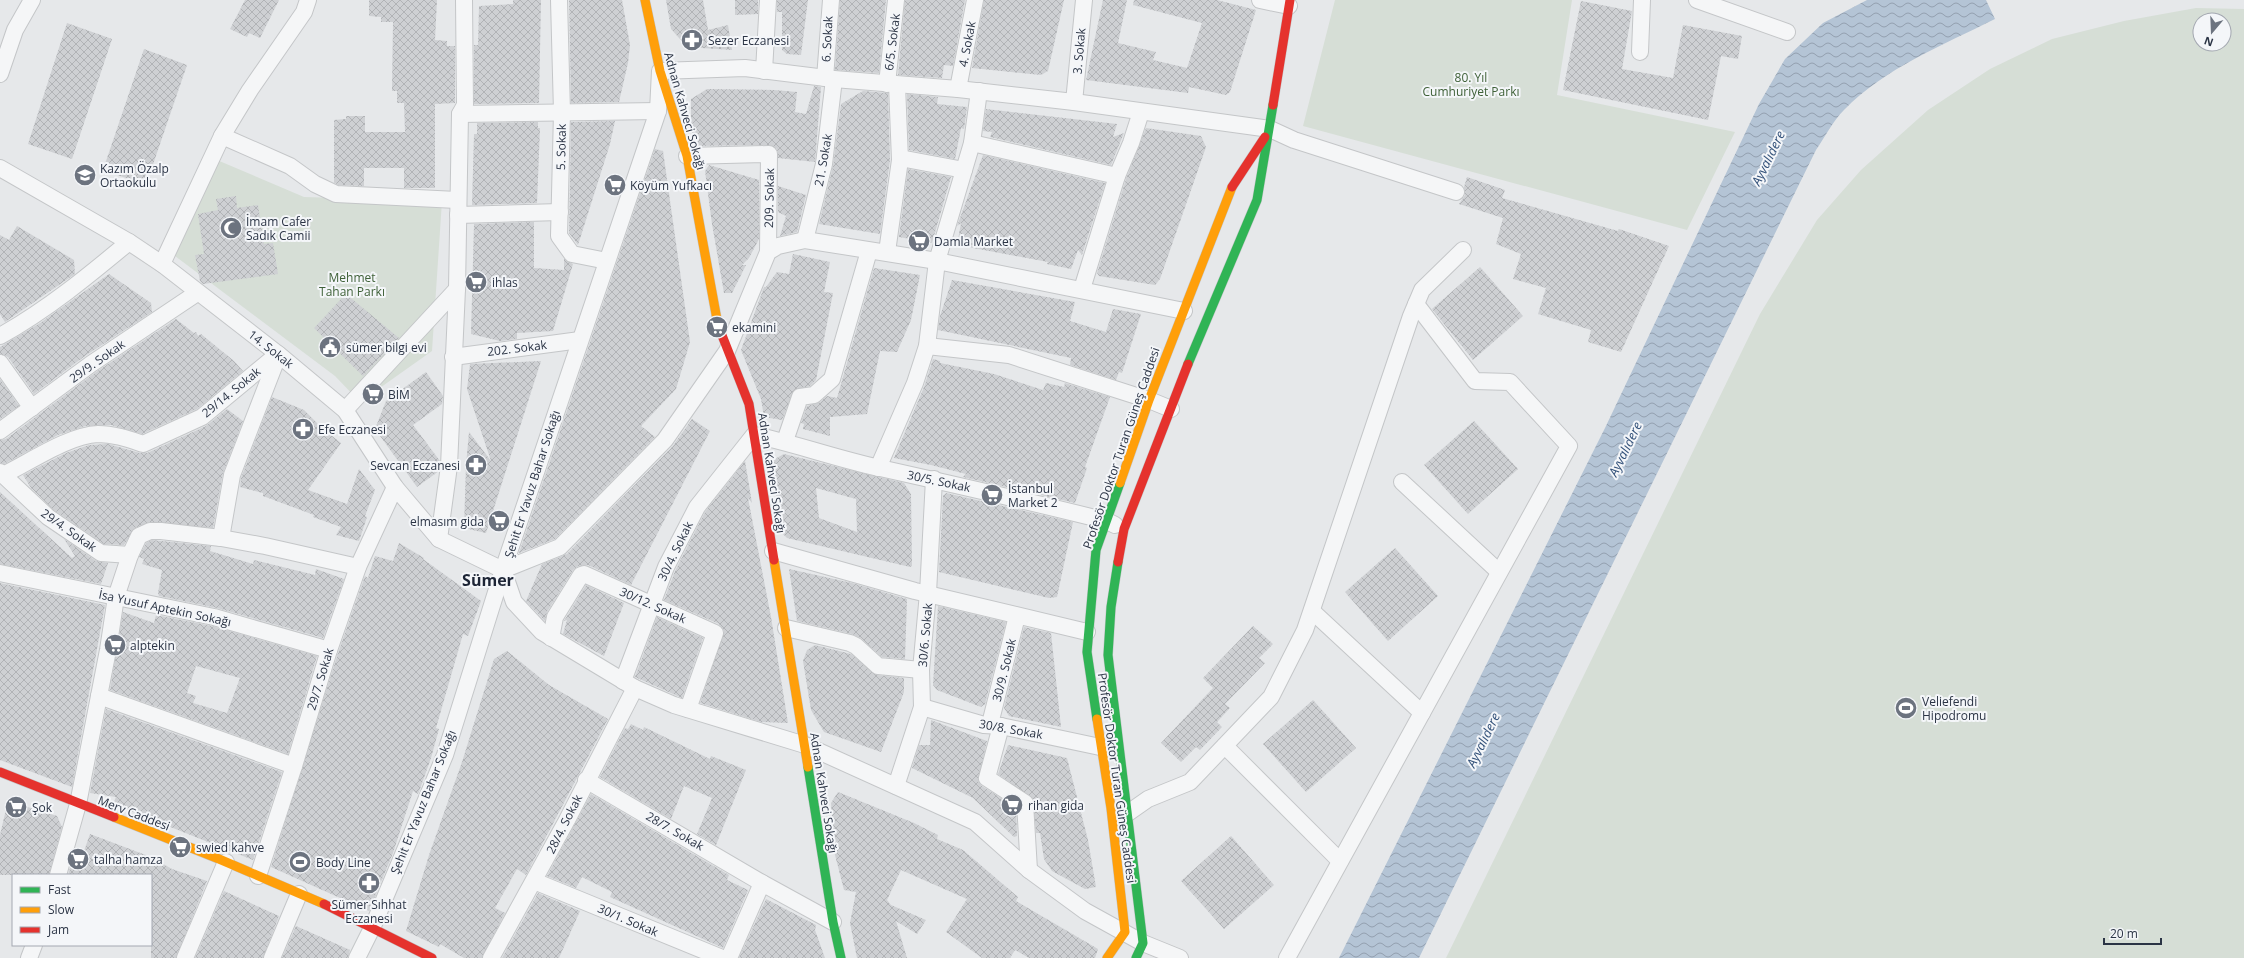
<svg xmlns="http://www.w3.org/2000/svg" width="2244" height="958" font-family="'Open Sans',sans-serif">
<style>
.green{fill:#d6ded6;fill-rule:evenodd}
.water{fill:url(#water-waves)}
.building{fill:url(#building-cross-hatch);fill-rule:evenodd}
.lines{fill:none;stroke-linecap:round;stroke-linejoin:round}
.street-casing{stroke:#c4c6c8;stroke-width:18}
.fast-casing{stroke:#c4c6c8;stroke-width:10}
.slow-casing{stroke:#c4c6c8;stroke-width:10}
.jam-casing{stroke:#c4c6c8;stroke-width:10}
.street{stroke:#f5f6f7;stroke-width:16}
.fast{stroke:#30b455;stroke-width:9}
.slow{stroke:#ff9f0a;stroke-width:9}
.jam{stroke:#e5322d;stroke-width:9}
.labels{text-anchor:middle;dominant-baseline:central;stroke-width:4;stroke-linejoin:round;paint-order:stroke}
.street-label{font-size:12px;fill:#2b3445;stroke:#f4f6f9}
.poi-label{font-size:12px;fill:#2b3445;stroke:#f4f6f9;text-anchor:start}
.park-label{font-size:12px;fill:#3f6138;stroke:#f4f6f9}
.water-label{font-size:13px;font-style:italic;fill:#34527a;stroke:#f4f6f9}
.district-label{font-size:16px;font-weight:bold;fill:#1d2536;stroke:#f4f6f9}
</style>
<defs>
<pattern id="water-waves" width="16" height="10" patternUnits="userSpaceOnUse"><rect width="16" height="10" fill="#b4c4d5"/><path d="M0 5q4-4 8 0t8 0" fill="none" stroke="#93a0af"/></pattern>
<pattern id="building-cross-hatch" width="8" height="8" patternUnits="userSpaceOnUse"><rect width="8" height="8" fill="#ced0d3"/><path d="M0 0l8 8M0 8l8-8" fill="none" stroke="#b1b3b6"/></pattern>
</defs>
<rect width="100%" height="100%" fill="#e6e8ea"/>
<g class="green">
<path d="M1335 0H1572L1557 95 1735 132 1687 230 1303 126Z"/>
<path d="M2196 8 2244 9V958H1446L1760 314 1817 220 1861 170 1928 110 1990 69 2052 39 2124 21ZM2200 20H2224V44H2200Z"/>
<path d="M217 160 304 197 442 201 432 351 360 402 335 376 171 253Z"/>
</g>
<path class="water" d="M1867 0H1986L1995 19C1943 45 1885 68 1844 110 1833 121 1825 137 1816 150L1419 958H1339L1605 428 1759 104 1785 59 1823 23Z"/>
<g class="building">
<path d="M245 0H279L260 38 249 33 247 37 230 29Z"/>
<path d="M369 0H437L435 40 447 41V46H455V103L435 104V188H404V168H364V186L338 185 334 182V120L346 119V116H365V132H405L404 103H397V91H392L393 22H381V17L369 16Z"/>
<path d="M513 0H541L539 103 474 104V45H478L479 6 513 4Z"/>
<path d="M569 0H622L630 45 628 63 619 102 571 103Z"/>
<path d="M666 0H703L708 30 728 25 732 50 687 47 671 29Z"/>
<path d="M735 0H758V14L735 15Z"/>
<path d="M777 0H808L801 55 787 54 782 50V12H777Z"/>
<path d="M840 0H886L879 73 835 70Z"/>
<path d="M905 0H965L953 66 944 65 942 78 898 75Z"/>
<path d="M984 0H1064L1048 71 1041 75 972 68Z"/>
<path d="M1103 0H1127L1118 43 1156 52 1153 60 1187 68 1202 23 1133 5 1134 0H1217L1256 10 1230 92 1226 95 1189 87 1188 93 1086 80Z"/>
<path d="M1581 1 1632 11 1622 69 1673 78 1683 25 1742 36 1738 59 1721 56 1708 120 1563 90Z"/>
<path d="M67 23 112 39 72 159 28 144Z"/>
<path d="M144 49 187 65 146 185 103 170Z"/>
<path d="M814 86 821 87 815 162 778 158 777 149 769 145 697 146 691 128V99L707 89 774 90 797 92 795 112 806 114Z"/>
<path d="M863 91 888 93 890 160 880 234 819 224 833 166 841 104Z"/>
<path d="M907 94 938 97 937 104 967 107 964 129 961 128 955 159 909 150Z"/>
<path d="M986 109 1117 124 1113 137 1124 133 1111 165 990 137 992 132 983 131Z"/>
<path d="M615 121 610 144 578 245 569 233 571 122Z"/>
<path d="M538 122V128H540L537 203 472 205 474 134H477V123Z"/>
<path d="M1146 128 1201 136 1206 147 1160 279 1155 285 1099 276 1097 273 1126 179Z"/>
<path d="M655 149 663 151 690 342 676 389 641 426 655 437 555 539 519 553Z"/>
<path d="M983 155 1105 183 1082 255 1078 250 1071 269 1047 264 1048 262 957 245 961 223 957 226Z"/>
<path d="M709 165 759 180V239L749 258 742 265H746L732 293H724L712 224 705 171Z"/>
<path d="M908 169 951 177 932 243 899 237Z"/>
<path d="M1467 177 1505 190 1502 198 1618 231 1619 229 1669 246 1621 352 1588 342 1591 330 1538 314 1546 288 1513 279 1521 254 1496 244 1503 218 1459 204 1465 195 1464 187Z"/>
<path d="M778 186 806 195 797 232 780 236 786 216 778 212Z"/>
<path d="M236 196 237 208 258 205 264 244 273 243 278 274 203 284 200 281 195 255 204 254 198 214 218 210 216 199Z"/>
<path d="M534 222V268L564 270V259L573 264 553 331 517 333V339L500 341 471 334 474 224Z"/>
<path d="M17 226 74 260 75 274 5 322 0 314V235L9 240Z"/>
<path d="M793 254 830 262 824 292 833 293 816 380 810 386 794 390 782 420 764 417 761 399 741 350 764 287H766L777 272 789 274Z"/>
<path d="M1480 267 1523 316 1473 360 1432 309Z"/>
<path d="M874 268 920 275 911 320 897 352 880 351 867 414 830 417V436L803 429 804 424 801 423 807 406 820 402 827 396 837 398Z"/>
<path d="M109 274 151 303 152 312 85 356 34 394 8 357 0 354V347L40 323Z"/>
<path d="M952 280 1075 302 1070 321 1106 332 1113 309 1141 314 1122 373 1119 372 1116 380 1070 365 1071 358 938 330 940 316Z"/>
<path d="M346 294 399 338 363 376 314 328Z"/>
<path d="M176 319 194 333 196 332 198 336 201 334 234 361 243 371 197 409 142 434 111 425 85 426 58 435 4 464 0 463V440L6 439 96 372Z"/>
<path d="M933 359 940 361V363L994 374 1043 390 1046 383 1064 387 1065 383 1110 397 1085 467 1087 468 1075 503 963 477 966 474 931 465 894 458 924 387Z"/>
<path d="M541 361 486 533 464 528 466 465 469 432 491 461 467 389 470 364Z"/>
<path d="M426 372 443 396 442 404 413 425 440 461V465L439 471 417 487 375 429 386 401Z"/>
<path d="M0 379 19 406 0 419Z"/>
<path d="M272 397 304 410 322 428 341 443 308 490 347 504 359 469 375 490 365 516 367 517 359 541 336 535 341 527 313 517 314 515 263 496V493L240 487 241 478Z"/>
<path d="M227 409 243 421 223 473 213 528 150 522 135 528 124 545 104 544 54 510 31 488 23 475 66 453 89 445 108 444 140 453H147L206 426Z"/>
<path d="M692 419 710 431 631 585 588 565 578 566 573 570 547 612 545 621 526 601 542 564 567 554 672 447Z"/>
<path d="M1474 421 1518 469 1468 514 1424 465Z"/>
<path d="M784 454 904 483 911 494 912 566 910 567 787 538 783 534 771 461ZM816 488 856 499 857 532 819 518Z"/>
<path d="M745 461 752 503 748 498 771 617 788 723 761 722 700 703 724 631 719 624 664 600 675 571 705 512Z"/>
<path d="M0 492 72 558 75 556 64 539 96 561 108 563 101 584 0 564Z"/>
<path d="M946 493 1073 522 1057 597 1049 598 939 572 943 496Z"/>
<path d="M152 540 211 546 210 551 253 564 254 560 315 575 316 569 344 579 323 638 217 608 159 596 158 593 162 570 142 564 144 559 139 557 146 543Z"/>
<path d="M399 543 424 558 423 559 481 601 468 636 463 634 436 728 439 729 431 758 420 789 418 794 413 791 393 853 369 911 271 867 338 653 365 576 368 578 375 556 393 561Z"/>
<path d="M1395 548 1438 596 1388 641 1345 592Z"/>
<path d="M789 569 852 583 907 599 905 659 882 657 862 639 852 634 797 621Z"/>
<path d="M0 583 105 605 72 787 0 760Z"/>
<path d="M586 585 624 603 604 656 563 634 567 620 564 621Z"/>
<path d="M938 606 1006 622 985 704 981 707 937 690 933 685Z"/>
<path d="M123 612 154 623 156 615 212 626 317 656 288 754 110 690ZM196 666 240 678 227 713 193 703 196 696 187 693Z"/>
<path d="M657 617 703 638 682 698 635 677Z"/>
<path d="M1253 626 1273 644 1259 658 1265 663 1225 704 1230 708 1217 722 1222 727 1200 750 1196 747 1181 762 1161 743 1213 688 1203 678Z"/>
<path d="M1024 627 1051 633 1061 727 1009 716 1004 708Z"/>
<path d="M815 645 851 654 877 675 904 678V692L881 752 824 732 811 710 803 661 807 650Z"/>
<path d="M507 651 549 685 608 719 526 875 517 869 495 908 505 913 482 958H464L440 944 439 947 406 931 429 855 462 762 494 659Z"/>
<path d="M1313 700 1356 748 1306 792 1263 744Z"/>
<path d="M106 709 282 772 253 860 113 804 116 797 90 793Z"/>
<path d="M931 720 987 741 978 781 982 786 1016 808 1017 836 1014 837 973 798 912 768 919 745H930Z"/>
<path d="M631 724 643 730 644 727 710 759 711 756 746 770 716 845 697 834 712 798 684 786 671 819 600 777 625 728 628 729Z"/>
<path d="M1008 745 1067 758 1088 840 1096 887 1085 889 1052 871 1044 859 1040 833H1036L1033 799 998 774Z"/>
<path d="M838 792 914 823 938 835 937 839 963 850 1018 897 1016 901 1098 949 1095 958H1029L1015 950 1010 958H982L946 932 967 899 901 870 887 900 891 905 926 920 917 934 896 921 907 958H857L850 923 856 892 844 890 835 855 831 803Z"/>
<path d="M591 794 729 875 727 880 748 890 723 948 610 897 612 892 582 877 576 888 547 876Z"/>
<path d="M8 801 57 816 62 827 49 875H0V835Z"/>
<path d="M90 834 151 857 172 869 207 881 176 958H151V875H68L74 854 79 865Z"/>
<path d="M1231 836 1274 885 1224 929 1181 881Z"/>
<path d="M224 891 279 916 263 958H195Z"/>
<path d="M538 893 580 911 559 958H502Z"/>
<path d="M766 899 816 925 815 930 825 958H739Z"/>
<path d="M296 926 350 950 348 958H282Z"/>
</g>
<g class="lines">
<g class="street-casing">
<g id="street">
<path d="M559 0 562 112 559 236 572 254 607 261"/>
<path d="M1260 0 1289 6"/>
<path d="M1697 0 1787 32"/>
<path d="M1640 52 1642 0"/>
<path d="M764 71 768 0"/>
<path d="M0 74 15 30 32 0"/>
<path d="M825 78 831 0"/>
<path d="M887 84 896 0"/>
<path d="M958 89 975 0"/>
<path d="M1074 102 1084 0"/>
<path d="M460 114 658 111"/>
<path d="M222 136 290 166 315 184 336 194 457 200"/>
<path d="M972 143 979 91"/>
<path d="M687 156 769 154 768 252"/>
<path d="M900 158 964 170"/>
<path d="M0 168 129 242 162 264 278 354 345 410 395 487 439 539 503 570"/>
<path d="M458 215 560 212"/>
<path d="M805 240 824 164 834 79"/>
<path d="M887 252 900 160 897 85"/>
<path d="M162 264 222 136 250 90 304 12 308 0"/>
<path d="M1082 289 1117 176 1131 143 1141 112"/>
<path d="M0 336C47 310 88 276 129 242"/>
<path d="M927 346 1009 355 1149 400 1171 409"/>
<path d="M453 357 580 340"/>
<path d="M0 363 32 408"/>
<path d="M345 410 457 289"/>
<path d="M0 431 91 364 197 293"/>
<path d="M785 441 800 397 814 395 832 379 869 251"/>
<path d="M878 468 915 383 927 346 937 261 972 143 1117 176"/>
<path d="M0 472 48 517 101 553 130 555"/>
<path d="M3 475C30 462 69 435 98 434 114 434 128 439 143 444L202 417 278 354"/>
<path d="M1402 482 1499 572"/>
<path d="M221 538 232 475 278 356"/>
<path d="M439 539 449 466 457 289 460 114 465 105 464 0"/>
<path d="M773 551 915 591 1087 632"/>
<path d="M503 570 560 547 665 440 727 351 768 252 778 246 805 240 937 261 1184 311"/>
<path d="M503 570 514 602 542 632 635 688 674 705 805 745 975 822 1029 870 1085 911 1143 943 1180 958"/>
<path d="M0 573 214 617 329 650"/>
<path d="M1312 611 1422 713"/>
<path d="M786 628 850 643 856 646 878 666 921 670"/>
<path d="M551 638 555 617 581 575 584 574 715 633 688 709"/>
<path d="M623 681 666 567 697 507 754 435C797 444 837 459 880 468 956 485 1032 502 1107 521L1115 525"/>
<path d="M99 696 294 766"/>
<path d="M922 707 984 725 1001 726 1100 747"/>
<path d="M990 724 1017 616"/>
<path d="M1001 726 987 778 1025 803 1029 870"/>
<path d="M1225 746 1340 861"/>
<path d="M586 780 762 883"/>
<path d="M896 786 922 707 921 670 928 593 934 479"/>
<path d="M1128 813 1148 799 1190 782 1271 697 1305 630 1411 316 1422 290 1463 250"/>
<path d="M58 875 78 804 108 650 116 597 130 555 139 536 150 531H161L221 538 265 546 358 567"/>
<path d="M258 876 294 766 329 650 358 567 395 487"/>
<path d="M534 881 722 958"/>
<path d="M29 958 34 945"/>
<path d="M185 958 226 862"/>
<path d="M272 958 299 894"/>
<path d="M357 958 373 926 445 755 503 570 658 111 660 71 745 68 834 79 958 89 1074 102 1270 129 1294 140 1456 192"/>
<path d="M491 958 567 820 635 688"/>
<path d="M729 958 762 883 833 922"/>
<path d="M1287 958 1569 446 1510 382 1475 381 1416 304"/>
</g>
</g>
<g class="fast-casing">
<g id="fast">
<path d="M1188 364 1257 200 1273 105"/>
<path d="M1118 562 1111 607 1108 655 1143 943 1136 958"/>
<path d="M1097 719 1087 652 1096 550 1120 483"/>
<path d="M808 767 833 922 841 958"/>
</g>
</g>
<g class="slow-casing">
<g id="slow">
<path d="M645 0 660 71 687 156 718 325"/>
<path d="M1120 483 1149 400 1232 187"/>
<path d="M774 560 808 767"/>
<path d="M1097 719 1111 808 1125 932 1107 958"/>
<path d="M114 817 219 859 324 904"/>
</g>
</g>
<g class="jam-casing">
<g id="jam">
<path d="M1273 105 1290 0"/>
<path d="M1232 187 1265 137"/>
<path d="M718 325 749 404 774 560"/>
<path d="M1118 562 1124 529 1188 364"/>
<path d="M0 772 114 817"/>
<path d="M324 904 432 958"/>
</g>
</g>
<use href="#street" class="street"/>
<use href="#fast" class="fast"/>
<use href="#slow" class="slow"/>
<use href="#jam" class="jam"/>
</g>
<defs>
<g id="pharmacy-disc" transform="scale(1.15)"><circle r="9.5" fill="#6c737f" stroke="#f4f6f9"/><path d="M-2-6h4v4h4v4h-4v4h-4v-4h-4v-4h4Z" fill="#fff"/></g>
<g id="school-disc" transform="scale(1.15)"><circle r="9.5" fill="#6c737f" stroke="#f4f6f9"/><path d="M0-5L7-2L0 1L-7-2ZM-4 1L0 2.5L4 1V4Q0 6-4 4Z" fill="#fff"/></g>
<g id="supermarket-disc" transform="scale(1.15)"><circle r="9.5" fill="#6c737f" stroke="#f4f6f9"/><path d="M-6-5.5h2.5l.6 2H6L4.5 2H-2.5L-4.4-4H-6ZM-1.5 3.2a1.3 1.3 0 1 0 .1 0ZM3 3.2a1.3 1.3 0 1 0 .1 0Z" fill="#fff"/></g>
<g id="mosque-disc" transform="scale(1.15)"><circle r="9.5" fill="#6c737f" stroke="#f4f6f9"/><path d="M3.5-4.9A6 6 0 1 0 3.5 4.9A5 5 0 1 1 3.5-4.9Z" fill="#fff"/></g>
<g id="civic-disc" transform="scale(1.15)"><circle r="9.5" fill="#6c737f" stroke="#f4f6f9"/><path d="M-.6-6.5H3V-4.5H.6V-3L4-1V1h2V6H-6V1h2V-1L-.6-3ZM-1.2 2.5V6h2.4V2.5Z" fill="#fff"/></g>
<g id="stadium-disc" transform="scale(1.15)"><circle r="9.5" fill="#6c737f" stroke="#f4f6f9"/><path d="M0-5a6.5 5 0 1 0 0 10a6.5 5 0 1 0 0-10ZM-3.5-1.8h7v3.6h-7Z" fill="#fff"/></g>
</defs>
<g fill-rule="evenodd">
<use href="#pharmacy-disc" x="692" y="40"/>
<use href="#school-disc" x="85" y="175"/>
<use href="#supermarket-disc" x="615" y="185"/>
<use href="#mosque-disc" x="231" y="228"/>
<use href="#supermarket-disc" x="919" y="241"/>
<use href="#supermarket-disc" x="476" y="282"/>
<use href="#supermarket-disc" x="717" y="327"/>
<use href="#civic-disc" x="330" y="347"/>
<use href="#supermarket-disc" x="373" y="394"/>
<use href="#pharmacy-disc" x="303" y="429"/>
<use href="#pharmacy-disc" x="476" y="465"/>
<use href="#supermarket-disc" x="992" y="495"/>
<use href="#supermarket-disc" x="499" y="521"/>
<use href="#supermarket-disc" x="115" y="645"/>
<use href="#stadium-disc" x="1906" y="708"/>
<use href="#supermarket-disc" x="1012" y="805"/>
<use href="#supermarket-disc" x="16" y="807"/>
<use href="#supermarket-disc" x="180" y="847"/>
<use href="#supermarket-disc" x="78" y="859"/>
<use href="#stadium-disc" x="300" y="862"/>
<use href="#pharmacy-disc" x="369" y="883"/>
</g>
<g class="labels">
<g class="street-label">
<text transform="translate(827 39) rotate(-87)">6. Sokak</text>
<text transform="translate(892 42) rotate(-83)">6/5. Sokak</text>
<text transform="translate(967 44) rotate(-79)">4. Sokak</text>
<text transform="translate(1079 51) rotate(-85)">3. Sokak</text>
<text transform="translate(685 111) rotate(74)">Adnan Kahveci Sokağı</text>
<text transform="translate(561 147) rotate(-89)">5. Sokak</text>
<text transform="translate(823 160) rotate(-80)">21. Sokak</text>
<text transform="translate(769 198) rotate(-89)">209. Sokak</text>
<text transform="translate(517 348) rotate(-7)">202. Sokak</text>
<text transform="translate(271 349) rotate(38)">14. Sokak</text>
<text transform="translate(97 361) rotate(-35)">29/9. Sokak</text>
<text transform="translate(231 392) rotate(-39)">29/14. Sokak</text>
<text transform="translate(1121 448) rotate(-71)">Profesör Doktor Turan Güneş Caddesi</text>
<text transform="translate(772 473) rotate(81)">Adnan Kahveci Sokağı</text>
<text transform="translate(939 481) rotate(12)">30/5. Sokak</text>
<text transform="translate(532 484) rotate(-72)">Şehit Er Yavuz Bahar Sokağı</text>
<text transform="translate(69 530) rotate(35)">29/4. Sokak</text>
<text transform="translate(675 551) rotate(-64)">30/4. Sokak</text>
<text transform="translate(653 605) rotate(24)">30/12. Sokak</text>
<text transform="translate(165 608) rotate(12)">İsa Yusuf Aptekin Sokağı</text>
<text transform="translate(925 635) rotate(-85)">30/6. Sokak</text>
<text transform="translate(1004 670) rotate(-76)">30/9. Sokak</text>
<text transform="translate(320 679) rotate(-73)">29/7. Sokak</text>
<text transform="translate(1011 729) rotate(10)">30/8. Sokak</text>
<text transform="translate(1117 778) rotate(82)">Profesör Doktor Turan Güneş Caddesi</text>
<text transform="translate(824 793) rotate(81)">Adnan Kahveci Sokağı</text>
<text transform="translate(423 802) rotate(-68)">Şehit Er Yavuz Bahar Sokağı</text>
<text transform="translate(134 813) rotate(21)">Merv Caddesi</text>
<text transform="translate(564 824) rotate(-63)">28/4. Sokak</text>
<text transform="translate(675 831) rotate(30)">28/7. Sokak</text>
<text transform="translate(628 920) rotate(23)">30/1. Sokak</text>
</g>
<g class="poi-label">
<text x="708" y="40">Sezer Eczanesi</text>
<text x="100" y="168">Kazım Özalp<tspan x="100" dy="14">Ortaokulu</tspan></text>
<text x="630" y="185">Köyüm Yufkacı</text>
<text x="246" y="221">İmam Cafer<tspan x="246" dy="14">Sadık Camii</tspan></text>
<text x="934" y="241">Damla Market</text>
<text x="492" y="282">ihlas</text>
<text x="732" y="327">ekamini</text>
<text x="346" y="347">sümer bilgi evi</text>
<text x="388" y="394">BİM</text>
<text x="318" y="429">Efe Eczanesi</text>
<text x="460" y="465" text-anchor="end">Sevcan Eczanesi</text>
<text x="1008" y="488">İstanbul<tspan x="1008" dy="14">Market 2</tspan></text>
<text x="484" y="521" text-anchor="end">elmasım gida</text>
<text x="130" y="645">alptekin</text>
<text x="1922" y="701">Veliefendi<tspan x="1922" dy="14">Hipodromu</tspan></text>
<text x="1028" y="805">rihan gida</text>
<text x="32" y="807">Şok</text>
<text x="196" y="847">swied kahve</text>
<text x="94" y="859">talha hamza</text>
<text x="316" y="862">Body Line</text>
<text x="369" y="904" text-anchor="middle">Sümer Sıhhat<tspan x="369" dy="14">Eczanesi</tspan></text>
</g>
<g class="park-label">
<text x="1471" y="77">80. Yıl<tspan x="1471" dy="14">Cumhuriyet Parkı</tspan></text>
<text x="352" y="277">Mehmet<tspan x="352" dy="14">Tahan Parkı</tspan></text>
</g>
<g class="water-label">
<text transform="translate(1768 158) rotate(-64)">Ayvalıdere</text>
<text transform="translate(1625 449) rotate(-64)">Ayvalıdere</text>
<text transform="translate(1483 740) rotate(-64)">Ayvalıdere</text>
</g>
<g class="district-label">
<text x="488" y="580">Sümer</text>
</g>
</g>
<rect x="12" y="874" width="140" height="72" fill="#f4f6f9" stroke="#a4a8b1"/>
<rect x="20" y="887" width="20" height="6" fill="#30b455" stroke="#a4a8b1"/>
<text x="48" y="894" font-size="12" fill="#2b3445">Fast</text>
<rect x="20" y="907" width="20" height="6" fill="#ff9f0a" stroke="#a4a8b1"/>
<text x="48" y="914" font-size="12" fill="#2b3445">Slow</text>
<rect x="20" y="927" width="20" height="6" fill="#e5322d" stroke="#a4a8b1"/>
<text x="48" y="934" font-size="12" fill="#2b3445">Jam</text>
<g transform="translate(2212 32) rotate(199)"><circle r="19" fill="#f4f6f9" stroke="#a4a8b1"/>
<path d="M0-3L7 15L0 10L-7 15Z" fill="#6c737f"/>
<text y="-6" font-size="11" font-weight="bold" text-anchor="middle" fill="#2b3445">N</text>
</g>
<path d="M2104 938v6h57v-6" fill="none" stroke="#2b3445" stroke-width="2"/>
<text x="2110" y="938" font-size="12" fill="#2b3445" stroke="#f4f6f9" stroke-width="3" paint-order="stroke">20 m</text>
</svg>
